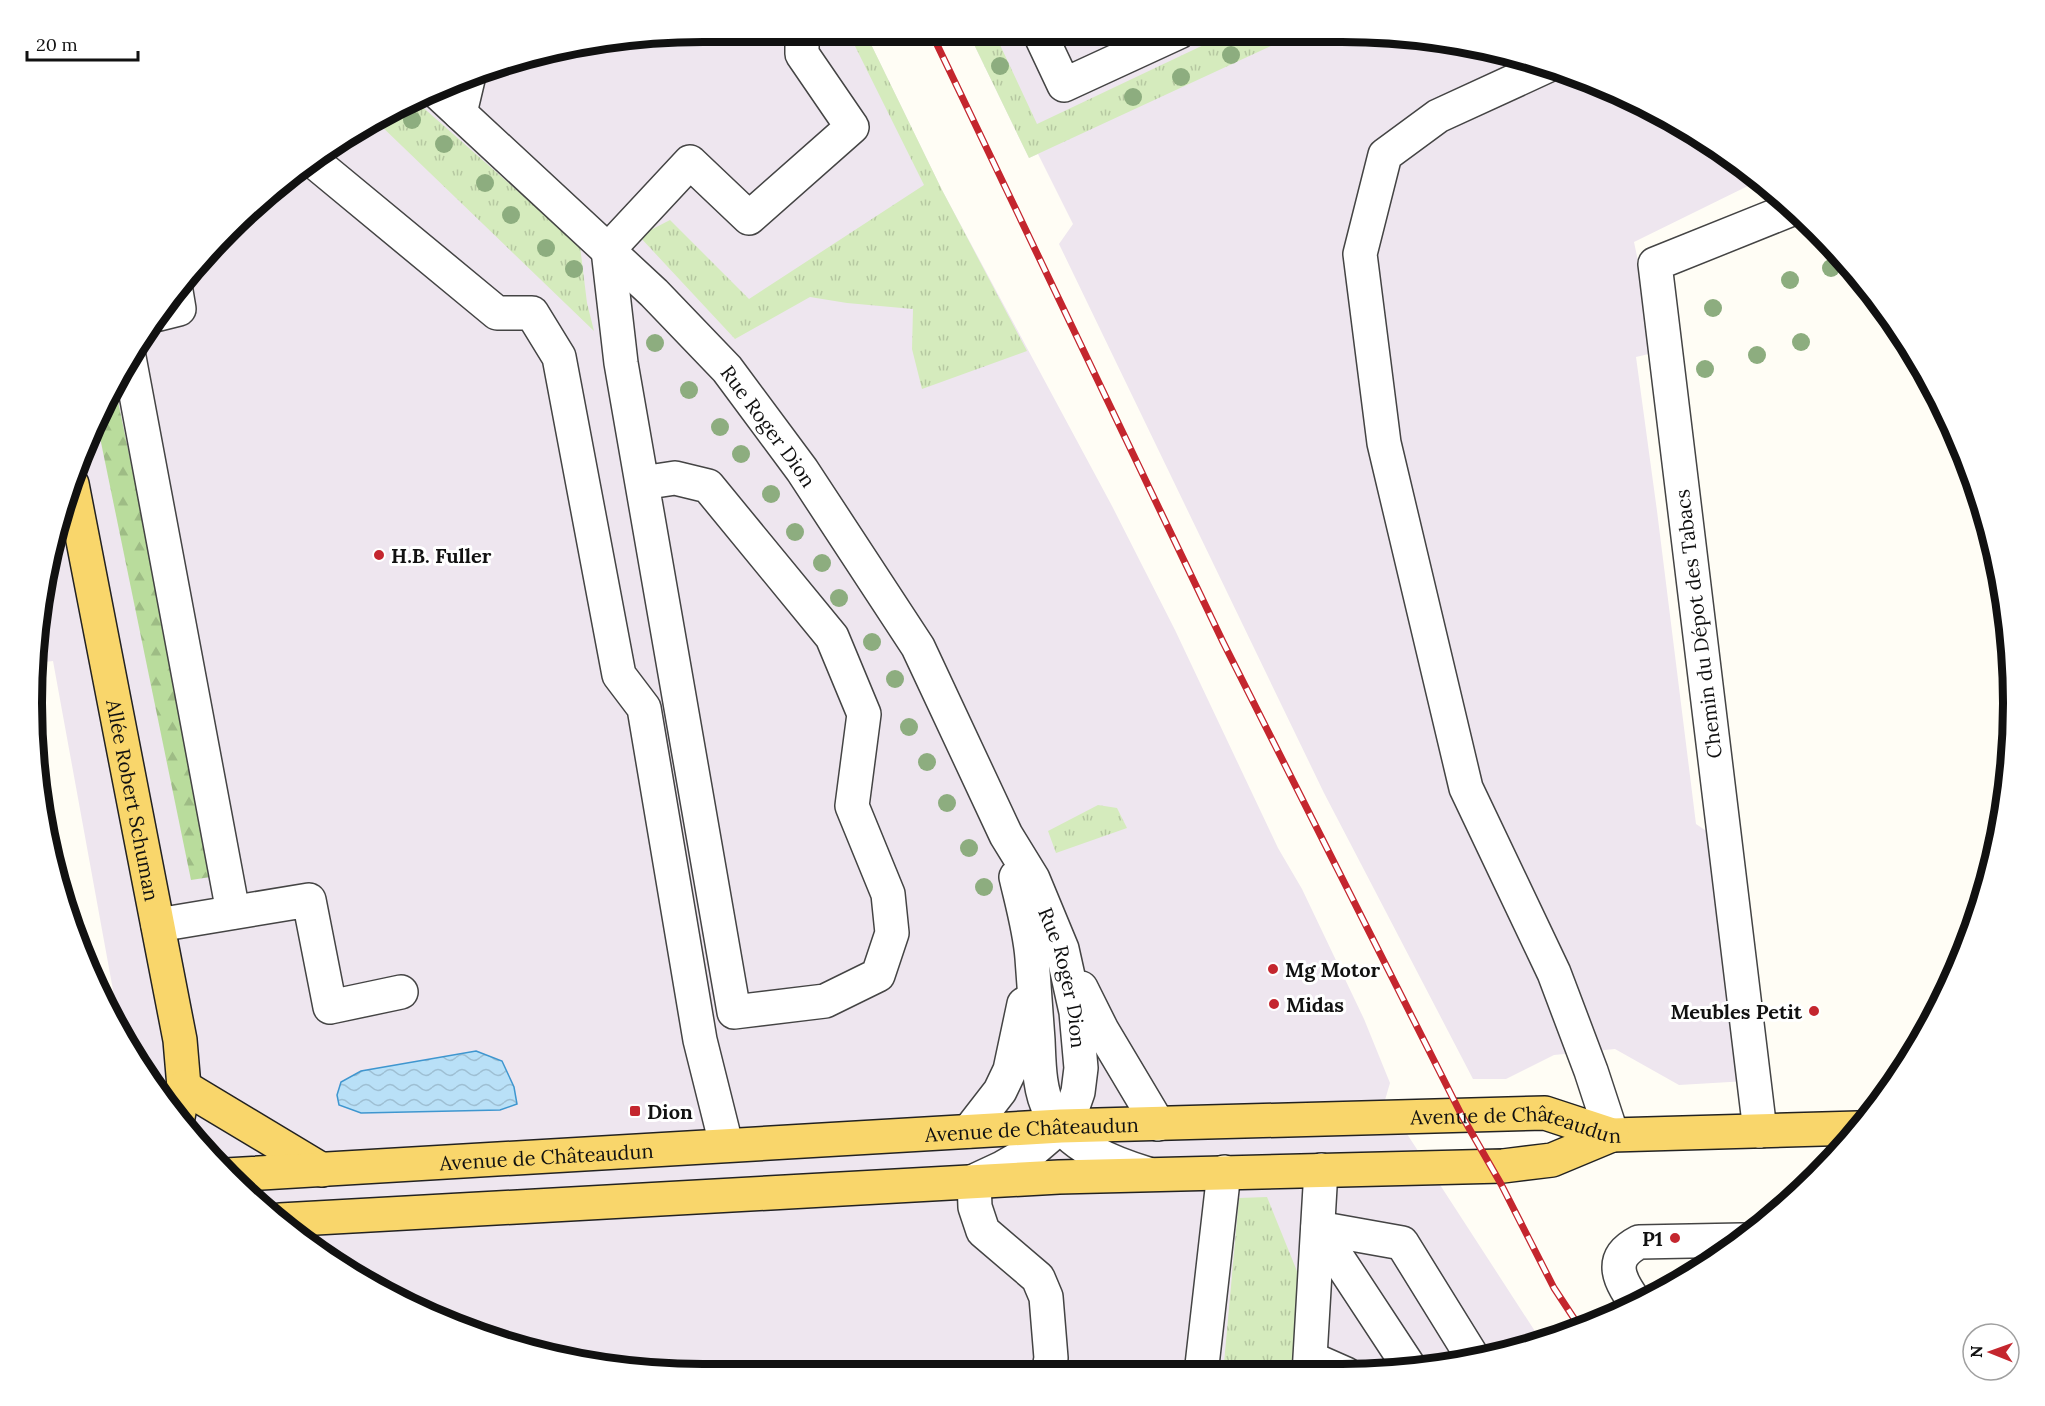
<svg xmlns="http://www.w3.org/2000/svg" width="2045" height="1406" font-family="Lora,serif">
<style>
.industrial{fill:#eee6ef}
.grass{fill:url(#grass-tufts)}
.forest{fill:url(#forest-firs)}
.water{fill:url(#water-waves);stroke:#3f96cf;stroke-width:1.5}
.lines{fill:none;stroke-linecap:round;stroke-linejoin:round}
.minor-casing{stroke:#444;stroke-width:36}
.major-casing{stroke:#222;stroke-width:36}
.minor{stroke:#fff;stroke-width:33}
.major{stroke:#f9d66b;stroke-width:33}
.rail-casing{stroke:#c4262e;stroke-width:7}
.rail{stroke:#fff;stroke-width:4.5;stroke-dasharray:14;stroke-linecap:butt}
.tree{fill:#8dad7f}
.poi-dot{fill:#c4262e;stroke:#fff;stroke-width:2}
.labels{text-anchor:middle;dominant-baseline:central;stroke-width:6;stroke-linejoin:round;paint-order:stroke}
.street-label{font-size:20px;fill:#111;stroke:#fff}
.poi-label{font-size:20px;font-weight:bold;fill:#111;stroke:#fff;text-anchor:start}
.rim{fill:none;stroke:#111;stroke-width:8}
</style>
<defs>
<pattern id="grass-tufts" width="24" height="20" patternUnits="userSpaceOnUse" patternTransform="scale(1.5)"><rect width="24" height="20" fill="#d5ebbd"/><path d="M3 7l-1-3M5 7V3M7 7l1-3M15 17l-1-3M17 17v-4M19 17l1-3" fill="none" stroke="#b6c8a1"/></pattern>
<pattern id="forest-firs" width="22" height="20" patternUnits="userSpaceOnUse" patternTransform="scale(1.5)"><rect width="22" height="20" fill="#b9dc9c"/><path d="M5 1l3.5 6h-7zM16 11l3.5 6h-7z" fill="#9ebc85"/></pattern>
<pattern id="water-waves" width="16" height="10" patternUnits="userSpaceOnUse" patternTransform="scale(1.5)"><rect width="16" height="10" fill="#b9e0f7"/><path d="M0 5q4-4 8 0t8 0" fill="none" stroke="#9ebfd3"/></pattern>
</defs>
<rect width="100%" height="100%" fill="#fffdf5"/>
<g class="industrial">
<path d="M703 32H865L942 190 1112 506 1175 630 1278 848 1302 889 1364 1019 1390 1083 1385 1100 1540 1339 1473 1362 1342 1374H703L572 1362 446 1323 330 1261 228 1178 145 1076 112 1019 117 1012 53 661 36 663 37 616 83 446 122 367 198 261 330 144 446 83 529 54Z"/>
<path d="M968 32H1342L1473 44 1558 67 1677 121 1756 182 1634 242 1657 352 1636 357 1657 511 1696 824 1718 839 1747 1081 1679 1085 1615 1049 1554 1055 1506 1079H1473L1324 793 1059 244 1073 224 1038 154 1029 158Z"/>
</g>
<g class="grass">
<path d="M848 32H865L942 190 1027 351 922 389 912 349 913 309 847 303 810 297 735 339 639 236 670 220 749 299 924 185Z"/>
<path d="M968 32H994L1037 124 1231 32H1301L1029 158Z"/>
<path d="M411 101 418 103 580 246 587 303 594 331 375 120Z"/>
<path d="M1098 805 1117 808 1127 828 1056 853 1048 831Z"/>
<path d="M1267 1197 1303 1286 1291 1374H1223L1239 1198Z"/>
</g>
<path class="forest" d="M114 382 217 876 191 880 96 418Z"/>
<path class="water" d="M476 1051 502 1061 514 1087 517 1104 500 1110 361 1113 339 1105 337 1095 341 1082 361 1071Z"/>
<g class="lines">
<g class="minor-casing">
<g id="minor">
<path d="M1039 32 1064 85 1179 32"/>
<path d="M1549 65 1438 116 1385 155 1360 254 1384 443 1466 788 1554 973 1591 1071 1612 1135"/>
<path id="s1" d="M434 89 654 293 727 369 802 470 918 647 1006 835 1033 879 1062 949 1076 1012 1081 1068 1078 1092 1071 1112 1061 1126 1033 1150 1002 1168 974 1181 975 1207 983 1231 1038 1278 1046 1297 1051 1358 1048 1374"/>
<path d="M460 113 469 75"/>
<path d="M312 160 497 313H532L559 357 619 675 644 708 700 1040 726 1144"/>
<path d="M159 314 179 309 176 291"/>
<path d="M129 357 233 912"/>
<path d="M642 483 675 478 708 486 832 637 864 714 852 806 888 894 892 933 878 975 825 1001 734 1012 621 363 608 250 690 162 749 218 852 127 802 54V32"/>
<path d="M1016 877C1022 903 1030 931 1032 958 1034 985 1036 1013 1038 1040 1039 1063 1039 1091 1050 1111 1070 1147 1112 1163 1148 1174"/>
<path d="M158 925 309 900 330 1007 401 992"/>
<path d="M1081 988 1102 1030 1158 1124"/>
<path d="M969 1131 1000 1091 1010 1070 1024 1004"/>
<path d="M1760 1131 1655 264 1792 209"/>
<path d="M1318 1228 1402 1243 1475 1361"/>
<path d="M1318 1228 1410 1368"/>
<path d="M1638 1306C1620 1282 1606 1259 1639 1242L1742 1240"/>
<path d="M1312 1359 1346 1374"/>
<path d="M1201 1374 1224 1172"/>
<path d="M1309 1374 1321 1170"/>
</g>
</g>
<g class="major-casing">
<g id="major">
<path id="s2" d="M72 484 180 1040 184 1087 178 1117"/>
<path d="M184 1087 322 1170"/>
<path id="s3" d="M226 1175 1061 1126 1545 1113 1612 1135 1858 1128"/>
<path d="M280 1220 1059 1177 1503 1166 1552 1160 1612 1135"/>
</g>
</g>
<use href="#minor" class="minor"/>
<use href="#major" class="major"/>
<g class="rail-casing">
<path id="rail" d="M931 32 1223 642 1462 1116 1501 1184 1554 1288 1579 1326"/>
</g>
<use href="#rail" class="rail"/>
</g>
<g class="tree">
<circle cx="1231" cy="55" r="9"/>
<circle cx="1000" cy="66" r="9"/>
<circle cx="1181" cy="77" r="9"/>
<circle cx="1133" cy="97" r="9"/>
<circle cx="412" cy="120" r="9"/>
<circle cx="444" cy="144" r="9"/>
<circle cx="485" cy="183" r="9"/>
<circle cx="511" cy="215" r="9"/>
<circle cx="546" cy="248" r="9"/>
<circle cx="1831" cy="268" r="9"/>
<circle cx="574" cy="269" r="9"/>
<circle cx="1790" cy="280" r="9"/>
<circle cx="1713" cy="308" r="9"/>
<circle cx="1801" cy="342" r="9"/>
<circle cx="655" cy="343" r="9"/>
<circle cx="1757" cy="355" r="9"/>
<circle cx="1705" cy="369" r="9"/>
<circle cx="689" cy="390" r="9"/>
<circle cx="720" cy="427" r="9"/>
<circle cx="741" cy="454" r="9"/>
<circle cx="771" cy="494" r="9"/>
<circle cx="795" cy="532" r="9"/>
<circle cx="822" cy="563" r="9"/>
<circle cx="839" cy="598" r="9"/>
<circle cx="872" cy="642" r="9"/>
<circle cx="895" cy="679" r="9"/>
<circle cx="909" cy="727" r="9"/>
<circle cx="927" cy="762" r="9"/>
<circle cx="947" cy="803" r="9"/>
<circle cx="969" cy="848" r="9"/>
<circle cx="984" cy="887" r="9"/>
</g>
<g class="poi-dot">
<circle cx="379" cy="555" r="6"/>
<circle cx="1273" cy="969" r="6"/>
<circle cx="1274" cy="1004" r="6"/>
<circle cx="1814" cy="1011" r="6"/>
<rect x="629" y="1105" width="12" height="12" rx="3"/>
<circle cx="1675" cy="1238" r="6"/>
</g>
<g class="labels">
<g class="street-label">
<text stroke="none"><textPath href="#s1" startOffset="476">Rue Roger Dion</textPath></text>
<text transform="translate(1698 624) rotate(-97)">Chemin du Dépot des Tabacs</text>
<text stroke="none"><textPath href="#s2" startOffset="322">Allée Robert Schuman</textPath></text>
<text stroke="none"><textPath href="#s1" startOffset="1106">Rue Roger Dion</textPath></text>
<text stroke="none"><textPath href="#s3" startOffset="807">Avenue de Châteaudun</textPath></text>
<text stroke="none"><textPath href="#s3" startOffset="1293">Avenue de Châteaudun</textPath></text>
<text stroke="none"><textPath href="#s3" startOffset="321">Avenue de Châteaudun</textPath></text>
</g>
<g class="poi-label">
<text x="391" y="555">H.B. Fuller</text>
<text x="1285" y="969">Mg Motor</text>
<text x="1286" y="1004">Midas</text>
<text x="1802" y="1011" text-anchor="end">Meubles Petit</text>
<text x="647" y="1111">Dion</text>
<text x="1663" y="1238" text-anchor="end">P1</text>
</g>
</g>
<path d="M0 0H2045V1406H0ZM703 42H1342A661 661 0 0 1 2003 703V703A661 661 0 0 1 1342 1364H703A661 661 0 0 1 42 703V703A661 661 0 0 1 703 42Z" fill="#fff" fill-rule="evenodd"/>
<path class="rim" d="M703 42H1342A661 661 0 0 1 2003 703V703A661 661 0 0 1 1342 1364H703A661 661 0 0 1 42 703V703A661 661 0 0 1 703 42Z"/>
<g transform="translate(1991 1352) rotate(271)"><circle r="28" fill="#ffffff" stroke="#a0a0a0" stroke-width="1.5"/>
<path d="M0-4.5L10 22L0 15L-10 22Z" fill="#c4262e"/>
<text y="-9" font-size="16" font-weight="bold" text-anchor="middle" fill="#111111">N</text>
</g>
<path d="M27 51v9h111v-9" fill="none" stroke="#111111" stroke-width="3"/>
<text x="36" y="51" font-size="18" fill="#111111" stroke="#ffffff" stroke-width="4.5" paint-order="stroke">20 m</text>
</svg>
